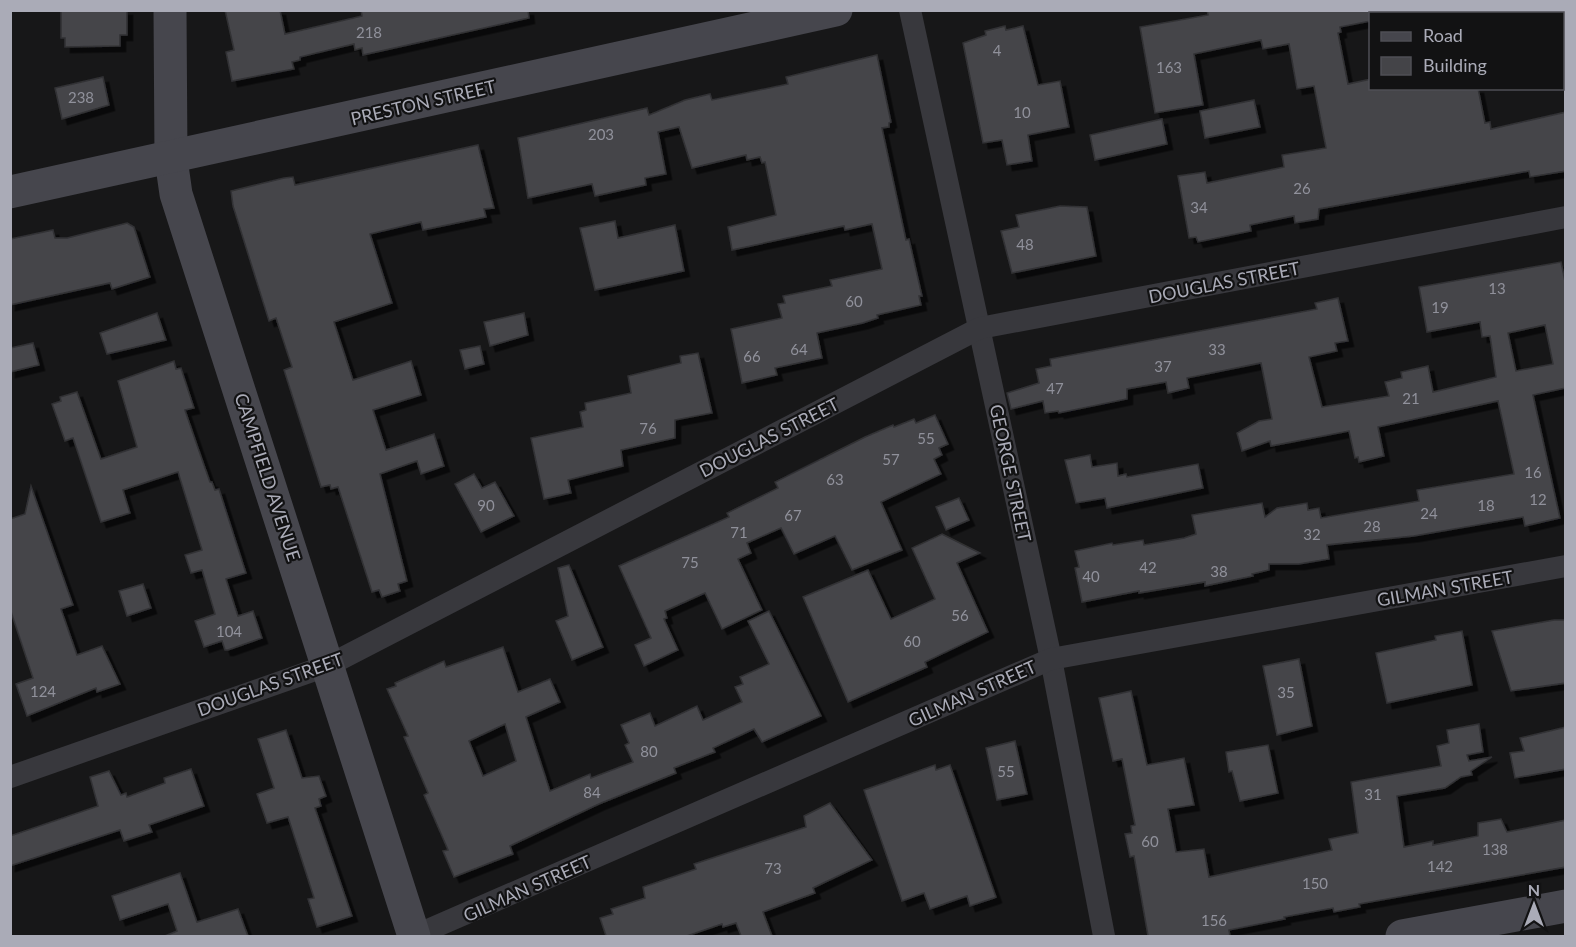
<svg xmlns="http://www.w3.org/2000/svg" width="1576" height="947" font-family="Lato,sans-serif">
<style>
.building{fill:#444448;stroke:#313134;stroke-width:1.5;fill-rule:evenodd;filter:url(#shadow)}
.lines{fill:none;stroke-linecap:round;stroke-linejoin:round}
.street{stroke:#38383d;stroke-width:22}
.secondary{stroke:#46464d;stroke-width:33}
.labels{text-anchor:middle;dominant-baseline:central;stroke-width:4.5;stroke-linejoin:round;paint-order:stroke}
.number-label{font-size:15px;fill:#90919b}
.street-label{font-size:18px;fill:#aaabb7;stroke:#121213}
</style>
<defs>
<filter id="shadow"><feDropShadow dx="5.5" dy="5.5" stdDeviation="0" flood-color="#0009"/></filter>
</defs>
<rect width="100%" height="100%" fill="#171718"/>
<g class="building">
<path d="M61 10H127V35H120V46L65 47V38H61Z"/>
<path d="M225 10H280L285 34 362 16 361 10H528L529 18 363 55 362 48 355 50 354 44 300 57V60L292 62 294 69 232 81 226 52 234 50Z"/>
<path d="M1207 10H1375V14H1371V21L1340 27 1341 32 1338 33 1348 84 1371 79V88H1478L1485 123 1490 122 1491 129 1566 112V171L1530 177 1529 171 1319 209 1318 219 1295 223 1294 216 1250 225 1251 231 1198 242 1196 237 1189 238 1178 176 1205 172 1207 183 1284 167 1282 155 1326 148 1314 86 1297 89 1289 44 1263 49 1261 40 1194 54 1203 105 1155 113 1140 27 1208 15Z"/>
<path d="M1005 26 1006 30 1023 26 1038 85 1060 81 1069 127 1028 135 1032 161 1007 165 1002 140 983 143 963 43 986 35 985 31Z"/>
<path d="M877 55 891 122 889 123V127L882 128 906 240 909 239 922 296H919L921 305 877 315 878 318 863 323 817 333 822 358 775 368 777 375 742 383 731 329 782 318 778 304 785 303 783 296 832 286 830 280 882 269 872 224 845 230 844 226 732 250 728 227 776 215 765 162 762 163 760 157 747 160 746 155 692 168 679 127 658 132 666 174 645 178 646 185 595 196 592 184 528 198 518 138 647 108 649 115 685 100 710 94 712 100 788 84 786 77Z"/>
<path d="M103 77 109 105 62 119 55 88Z"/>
<path d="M1254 100 1260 127 1205 138 1200 111Z"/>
<path d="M1162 119 1167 144 1095 160 1090 135Z"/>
<path d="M478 145 494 208 484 209 486 217 423 230 421 222 370 234 392 303 334 322 353 380 411 361 421 395 373 410 386 450 434 434 444 466 421 474 417 461 380 474 407 581 398 584 400 591 382 597 379 590 372 592 338 487 331 489 330 485 321 487 284 370 292 367 288 355 276 318 269 321 233 206 231 191 284 178 293 177 295 185Z"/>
<path d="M1060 206 1087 207 1096 256 1012 273 1001 231 1019 227 1016 215Z"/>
<path d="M615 221 618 238 675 225 684 271 595 290 580 228Z"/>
<path d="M127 223 134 227 150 277 112 289 110 283 10 305V239L53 230 55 238H67Z"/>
<path d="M1561 262 1566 286V388L1533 395 1560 518 1525 526 1523 517 1414 536 1327 545 1329 559 1299 564H1269V570L1252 574 1253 576 1205 586V582L1139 593V591L1082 602 1075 568 1079 567 1075 551 1112 543 1113 545 1143 540 1144 545 1184 538 1196 534 1192 515 1262 503 1265 517 1277 508 1307 503 1308 510 1319 508 1321 518 1419 501 1417 490 1514 474 1498 401 1378 427 1384 456 1359 462 1358 457 1355 458 1349 431 1271 446 1270 441 1242 451 1237 433 1259 421 1272 419 1261 363 1187 378 1189 388 1168 393 1166 382 1127 389V399L1059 413 1058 411 1045 413 1043 401 1011 409 1007 393 1039 383 1036 369 1051 366 1050 359 1317 309 1315 303 1338 298 1348 341 1335 343 1337 351 1309 357 1322 407 1389 396 1385 382 1402 378 1401 372 1428 366 1433 392 1496 377 1490 336 1482 337 1480 322 1427 332 1419 287ZM1545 325 1553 364 1516 371 1508 333Z"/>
<path d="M157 313 166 340 107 354 100 333Z"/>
<path d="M524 313 528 335 490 346 484 322Z"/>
<path d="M33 343 39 365 10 372V348Z"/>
<path d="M480 346 484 364 465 369 460 350Z"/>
<path d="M698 353 712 413 675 420V438L621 450 623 466 568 480 571 493 544 499 531 438 583 427 580 412 586 410 585 403 631 393 628 376 681 363 680 356Z"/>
<path d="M174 361 176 369 181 368 194 408 185 410 197 445 210 482H212L215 490 219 489 246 573 226 579 238 616 253 611 262 638 228 650H225L222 641 204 647 195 621 215 614 202 570 191 573 185 555 202 550 178 472 123 490 130 513 101 522 73 438 65 441 52 404 61 401 60 397 77 392 101 459 137 447 118 381Z"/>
<path d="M935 415 948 444 939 448 942 455 934 459 941 474 881 502 902 550 852 570 835 536 794 554 781 528 747 543 751 553 738 559 762 610 722 629 705 593 665 611 667 618 664 619 678 650 644 666 635 645 651 638 619 566 729 517 727 513 778 488 775 482 865 437 893 425 894 427 914 419 916 423Z"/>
<path d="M1090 455 1092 467 1117 463 1118 476 1126 474 1127 477 1198 464 1203 488 1107 508 1105 498 1076 503 1065 460Z"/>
<path d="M474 474 482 488 495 482 514 516 481 532 455 484Z"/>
<path d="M31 486 73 605 61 609 77 655 102 646 120 684 97 692 96 688 27 716 16 684 33 678 10 609V519L25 514Z"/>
<path d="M959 498 969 520 946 530 936 507Z"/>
<path d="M942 534 980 553 957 563 988 632 925 662 927 667 848 702 803 597 868 570 891 619 935 599 912 548Z"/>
<path d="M569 565 603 647 572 660 556 621 568 616 558 568Z"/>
<path d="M143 584 151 608 127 616 119 591Z"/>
<path d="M769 611 821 716 762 742 754 729 713 748 715 752 674 768 676 773 599 804 510 846 513 854 454 877 443 851 448 850 424 795 428 793 404 737 408 736 387 689 396 686 395 683 444 661 446 667 503 647 518 692 550 679 560 702 526 717 550 791 590 774 591 778 633 762 625 745 629 743 621 725 650 713 655 726 697 706 703 720 742 702 735 687 743 684 740 677 769 664 748 621ZM505 724 516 761 483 776 469 741Z"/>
<path d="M1554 620H1566V683L1511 691 1492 631Z"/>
<path d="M1462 631 1472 685 1387 703 1376 653 1436 640 1435 636Z"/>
<path d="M1299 659 1312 726 1277 735 1263 666Z"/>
<path d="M1131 691 1147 765 1184 758 1194 805 1168 809 1176 852 1204 849 1209 877 1332 850 1329 839 1358 833 1351 782 1441 766 1437 746 1449 743 1447 730 1479 724 1483 752 1467 755 1469 761 1492 757 1471 771 1472 775 1461 777 1445 788 1397 796 1404 847 1433 841V845L1478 836V823L1501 819 1507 832 1566 820V867L1359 904 1360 907 1334 912 1333 908 1284 917 1285 919 1229 930 1230 936H1148L1134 856 1130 857 1125 834 1132 833 1131 826 1135 825 1122 759 1113 761 1099 698Z"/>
<path d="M1566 727V769L1515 778 1510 753 1524 751 1520 738Z"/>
<path d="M286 730 302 778 319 776 326 796 319 799 321 806 315 808 352 916 317 927 308 899 314 898 288 817 267 823 257 794 274 788 258 739Z"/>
<path d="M1015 741 1027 794 997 800 986 748Z"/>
<path d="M1268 745 1278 793 1240 801 1232 771 1229 772 1226 752Z"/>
<path d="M935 765 936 770 950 765 996 897 994 898 970 906 967 896 930 909 924 893 902 901 864 790Z"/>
<path d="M191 769 204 806 149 825 152 832 124 841 120 830 10 866V836L98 806 90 777 109 771 121 795 126 793 127 797 165 783 164 778Z"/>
<path d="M830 803 872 860 813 888 815 893 763 912 772 936H741L736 923 723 927 722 924 687 936H606L600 918 613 914 611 909 645 898 643 887 696 869 694 864 806 827 804 816Z"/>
<path d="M180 873 197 922 238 909 248 936H165L177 931 168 904 120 920 112 896Z"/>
</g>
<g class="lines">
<g class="street">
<path d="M910 10 1051 659 1104 936"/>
<path d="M10 777 329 665 980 328 1566 217"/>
<path d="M414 936 1051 659 1566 566"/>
</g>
<g class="secondary">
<path d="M170 10 171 159 176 194 414 936"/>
<path d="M10 192 836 10"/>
<path d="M1402 936 1566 906"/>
</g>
</g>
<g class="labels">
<g class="number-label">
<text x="369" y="32">218</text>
<text x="997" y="50">4</text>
<text x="1169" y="67">163</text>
<text x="81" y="97">238</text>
<text x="1022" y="112">10</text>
<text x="601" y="134">203</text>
<text x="1302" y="188">26</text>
<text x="1199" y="207">34</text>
<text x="1025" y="244">48</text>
<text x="1497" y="288">13</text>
<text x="854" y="301">60</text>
<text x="1440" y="307">19</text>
<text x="799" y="349">64</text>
<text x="1217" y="349">33</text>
<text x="752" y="356">66</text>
<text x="1163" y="366">37</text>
<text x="1055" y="388">47</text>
<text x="1411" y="398">21</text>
<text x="648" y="428">76</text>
<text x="926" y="438">55</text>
<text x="891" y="459">57</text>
<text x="1533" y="472">16</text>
<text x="835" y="479">63</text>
<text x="1538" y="499">12</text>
<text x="486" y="505">90</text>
<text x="1486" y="505">18</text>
<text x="1429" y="513">24</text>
<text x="793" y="515">67</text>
<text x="1372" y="526">28</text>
<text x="739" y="532">71</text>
<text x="1312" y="534">32</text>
<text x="690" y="562">75</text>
<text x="1148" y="567">42</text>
<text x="1219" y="571">38</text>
<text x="1091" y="576">40</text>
<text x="960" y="615">56</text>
<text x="229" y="631">104</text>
<text x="912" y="641">60</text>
<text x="43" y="691">124</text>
<text x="1286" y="692">35</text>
<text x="649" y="751">80</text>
<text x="1006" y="771">55</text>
<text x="592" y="792">84</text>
<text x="1373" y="794">31</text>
<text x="1150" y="841">60</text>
<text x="1495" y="849">138</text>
<text x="1440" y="866">142</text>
<text x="773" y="868">73</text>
<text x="1315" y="883">150</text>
<text x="1214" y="920">156</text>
</g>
<g class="street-label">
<text transform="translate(423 102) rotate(-13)">PRESTON STREET</text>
<text transform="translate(1224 282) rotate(-11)">DOUGLAS STREET</text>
<text transform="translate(769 437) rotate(-27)">DOUGLAS STREET</text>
<text transform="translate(1011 473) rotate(78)">GEORGE STREET</text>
<text transform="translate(268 477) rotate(72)">CAMPFIELD AVENUE</text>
<text transform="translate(1445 588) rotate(-10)">GILMAN STREET</text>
<text transform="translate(270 684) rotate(-20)">DOUGLAS STREET</text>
<text transform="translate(972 693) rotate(-24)">GILMAN STREET</text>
<text transform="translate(527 888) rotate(-24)">GILMAN STREET</text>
</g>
</g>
<rect width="1576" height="947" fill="none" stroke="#aaabb7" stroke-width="24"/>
<rect x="1369" y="12" width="195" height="78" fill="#121213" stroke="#4f4f55" stroke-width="1.5"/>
<rect x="1381" y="32" width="30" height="9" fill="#46464d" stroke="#4f4f55" stroke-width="1.5"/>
<text x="1423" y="42" font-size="18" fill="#aaabb7">Road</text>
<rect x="1381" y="57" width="30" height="18" fill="#444448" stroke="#4f4f55" stroke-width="1.5"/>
<text x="1423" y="72" font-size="18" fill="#aaabb7">Building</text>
<g transform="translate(1534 905)" stroke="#121213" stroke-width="4.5" paint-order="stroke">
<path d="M0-4.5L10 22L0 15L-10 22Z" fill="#aaabb7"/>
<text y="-9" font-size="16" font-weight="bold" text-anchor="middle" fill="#aaabb7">N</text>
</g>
</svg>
